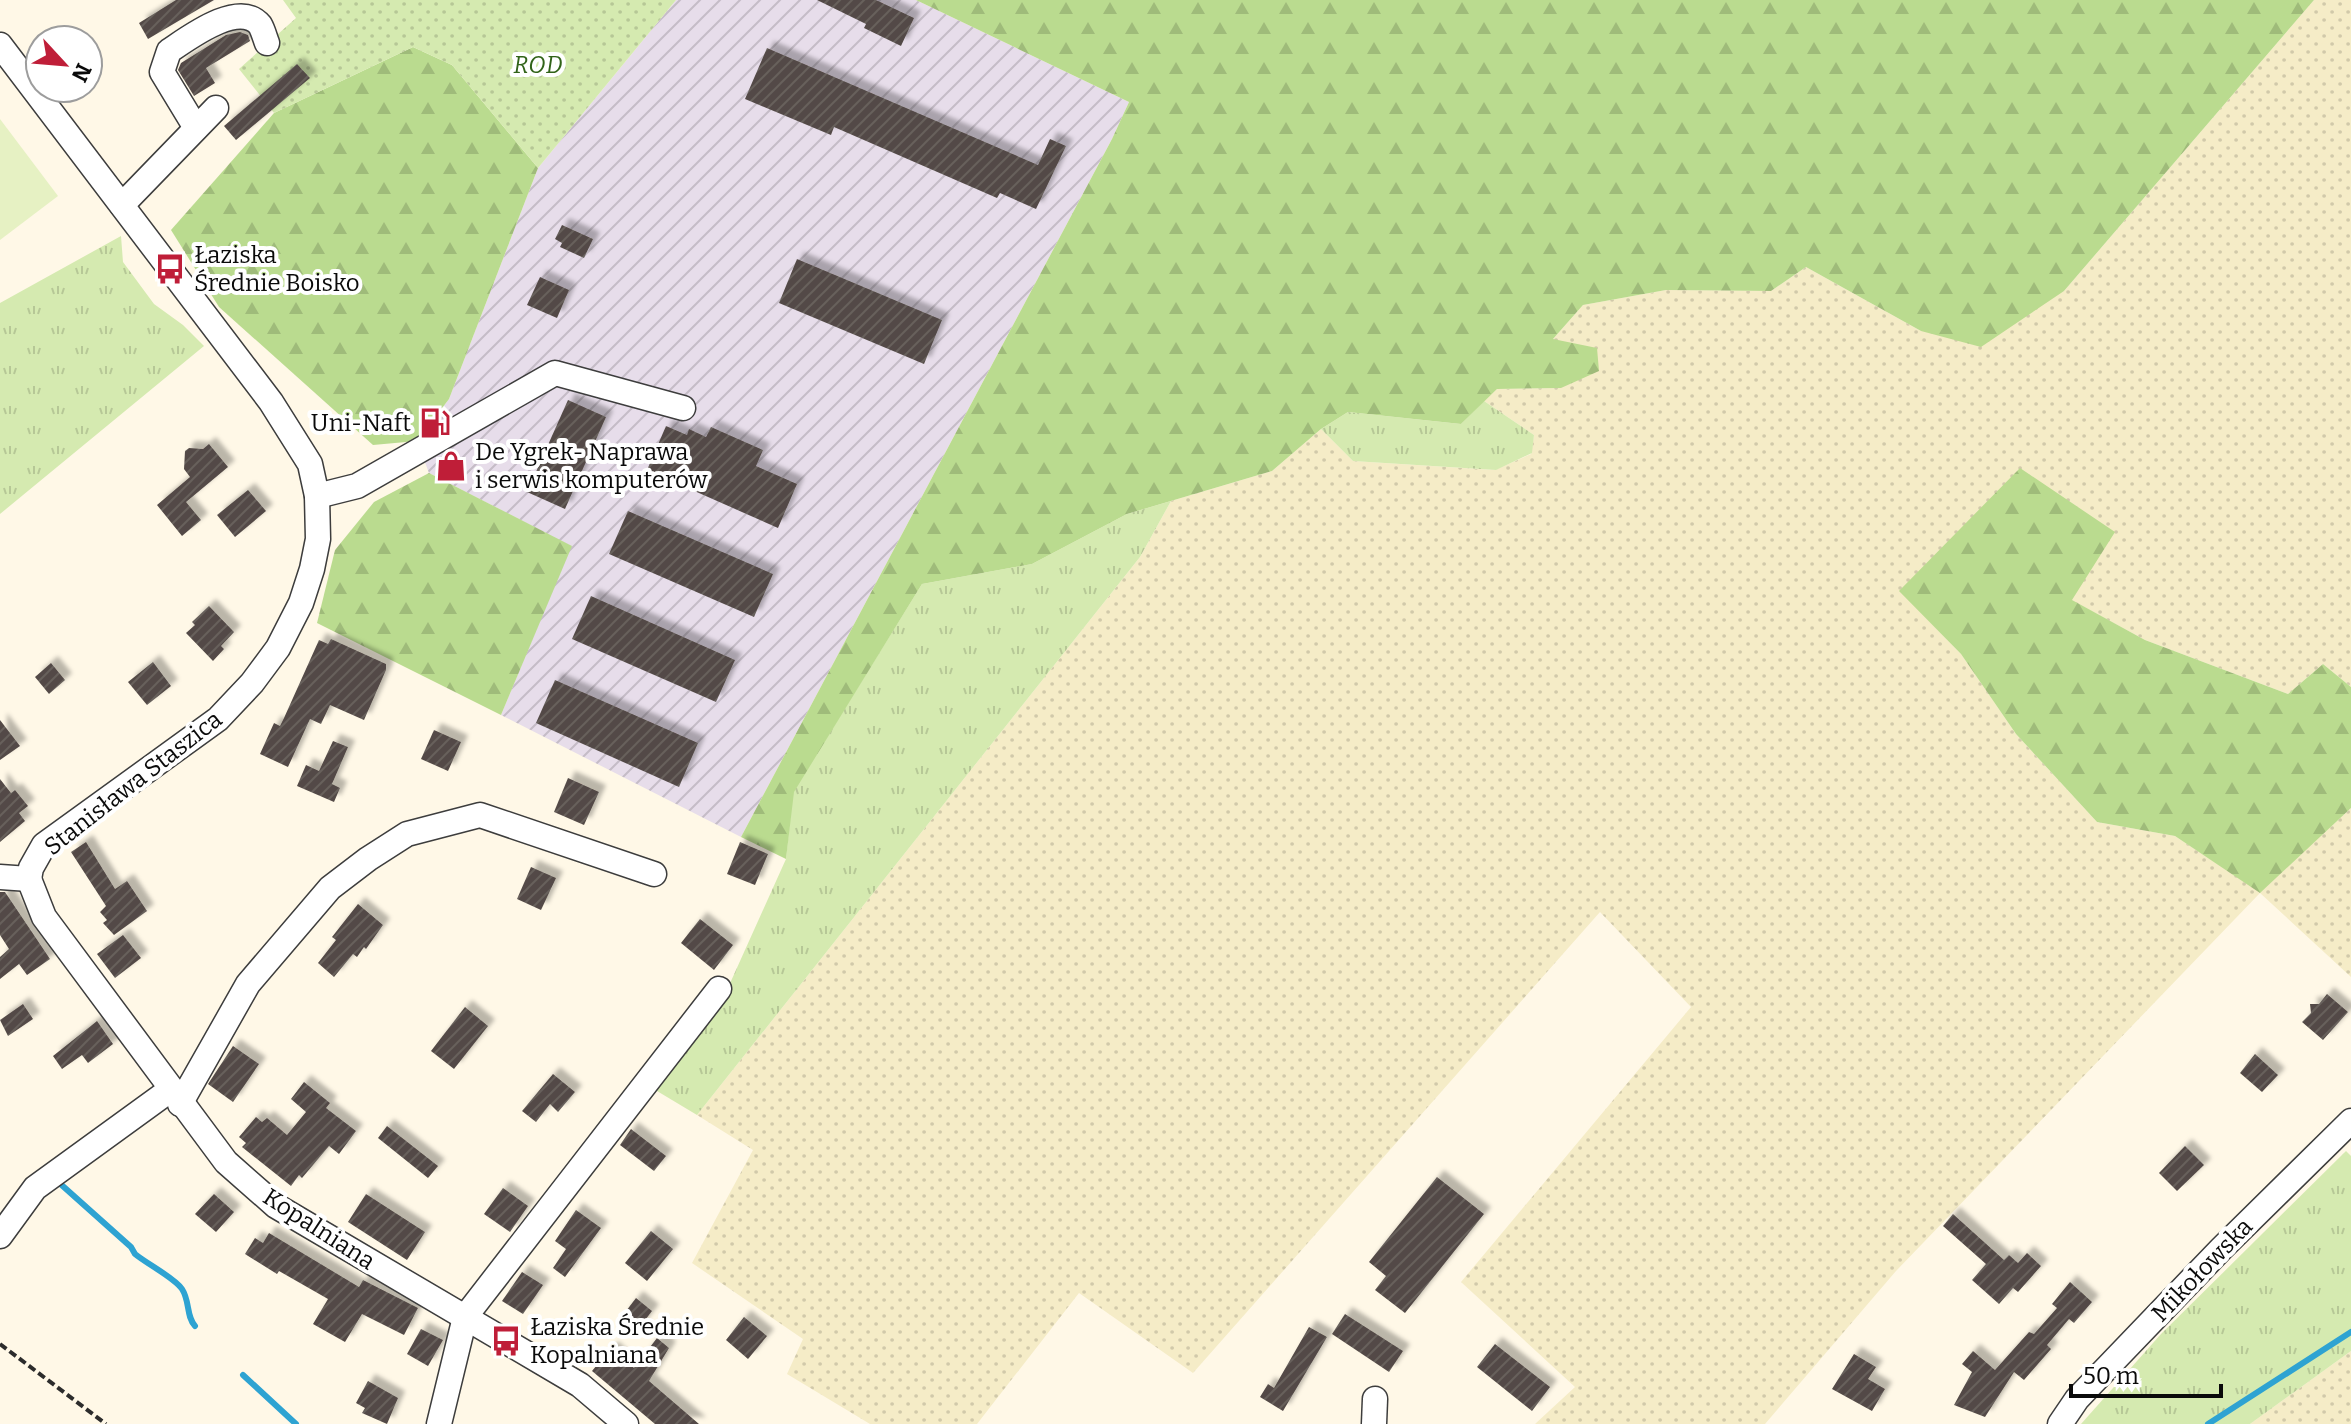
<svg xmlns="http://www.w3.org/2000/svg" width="2351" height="1424" font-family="Bitter,serif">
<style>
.industrial{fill:url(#industrial-furrows)}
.farmland{fill:url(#farmland-dots)}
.grass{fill:url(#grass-tufts)}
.forest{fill:url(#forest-firs)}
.garden{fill:url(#garden-dots)}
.pitch{fill:#e6f1c3}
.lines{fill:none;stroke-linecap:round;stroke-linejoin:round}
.stream{stroke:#2ea3d2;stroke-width:6}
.building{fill:url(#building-hatch);filter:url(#shadow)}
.minor-casing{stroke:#3d3d3d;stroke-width:27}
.path{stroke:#2c2c2c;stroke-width:4;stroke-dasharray:8 4;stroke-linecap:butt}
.minor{stroke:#fff;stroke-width:24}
.labels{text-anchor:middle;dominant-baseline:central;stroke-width:8;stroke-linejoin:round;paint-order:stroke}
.park-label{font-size:24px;font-style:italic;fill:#316319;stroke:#fff}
.poi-label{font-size:24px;fill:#0a0a0a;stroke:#fff;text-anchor:start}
.street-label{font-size:24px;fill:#0a0a0a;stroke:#fff}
</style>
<defs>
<pattern id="industrial-furrows" width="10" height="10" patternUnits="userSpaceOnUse" patternTransform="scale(2)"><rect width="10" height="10" fill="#e7ddea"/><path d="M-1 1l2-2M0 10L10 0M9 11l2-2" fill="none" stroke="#c5bcc7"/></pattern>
<pattern id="farmland-dots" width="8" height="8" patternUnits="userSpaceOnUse" patternTransform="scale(2)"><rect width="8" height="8" fill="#f5ecc7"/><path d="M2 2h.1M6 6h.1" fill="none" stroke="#d1c9aa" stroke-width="1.8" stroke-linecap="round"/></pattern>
<pattern id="grass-tufts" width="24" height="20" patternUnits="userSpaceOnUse" patternTransform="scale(2)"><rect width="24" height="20" fill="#d5eab0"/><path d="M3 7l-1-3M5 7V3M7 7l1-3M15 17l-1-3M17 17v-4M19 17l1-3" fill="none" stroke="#b6c796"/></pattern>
<pattern id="forest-firs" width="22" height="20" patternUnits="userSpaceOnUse" patternTransform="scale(2)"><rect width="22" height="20" fill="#badb8f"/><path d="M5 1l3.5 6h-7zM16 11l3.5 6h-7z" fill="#9fbb7a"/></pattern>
<pattern id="garden-dots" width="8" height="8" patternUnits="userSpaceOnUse" patternTransform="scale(2)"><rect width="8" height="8" fill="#d5eab0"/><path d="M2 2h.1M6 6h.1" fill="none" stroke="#b6c796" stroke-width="1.8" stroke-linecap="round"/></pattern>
<pattern id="building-hatch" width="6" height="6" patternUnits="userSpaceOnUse" patternTransform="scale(2)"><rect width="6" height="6" fill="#534a46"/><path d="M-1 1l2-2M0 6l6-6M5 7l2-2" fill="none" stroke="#67605c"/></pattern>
<filter id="shadow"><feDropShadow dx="7" dy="-7" stdDeviation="2" flood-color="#0004"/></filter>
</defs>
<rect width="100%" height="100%" fill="#fff8e7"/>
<path class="industrial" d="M676 0H916L1129 102 1112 139 741 837 501 715 571 546 429 473 417 441 449 399 538 168Z"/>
<g class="farmland">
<path d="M2314 0H2351V687L2323 664 2288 694 2145 640 2071 600 1900 591 1961 654 2016 734 2097 822 2175 836 2260 892 2351 808V977L2260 893 1896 1271 1765 1424H1535L1575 1387 1461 1282 1691 1007 1600 912 1193 1373 1079 1293 977 1424H870L787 1374 803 1339 692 1263 753 1150 697 1115 1140 557 1171 501 1272 471 1321 429 1353 461 1495 470 1531 454 1534 435 1484 401 1497 389 1561 388 1553 339 1583 305 1666 290 1771 291 1806 267 1921 331 2064 291Z"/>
<path d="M2351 1351V1424H2250Z"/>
</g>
<g class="grass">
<path d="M121 236 123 262 154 304 183 325 204 346 0 514V303Z"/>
<path d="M1484 401 1534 435 1532 453 1496 470 1353 461 1321 429 1348 412 1461 424Z"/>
<path d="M1171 501 1140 557 697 1115 652 1088 718 1010 786 859 793 792 922 584 1032 564 1127 514Z"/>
<path d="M2346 1151 2351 1156V1351L2250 1424H2081L2161 1334Z"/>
</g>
<g class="forest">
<path d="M916 0H2314L2064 291 1981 347 1921 331 1806 267 1771 291 1666 290 1583 305 1553 339 1597 348 1599 371 1561 388 1497 389 1461 424 1348 412 1321 429 1272 471 1127 514 1032 564 922 584 794 792 786 859 741 837 1112 139 1129 102Z"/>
<path d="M413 47 452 65 538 168 449 399 417 441 373 445 219 307 171 230 274 113Z"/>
<path d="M2020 468 2115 532 2072 600 2145 640 2288 694 2323 664 2351 687V808L2260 893 2175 836 2097 822 2016 734 1961 654 1899 591Z"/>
<path d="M429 473 572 546 501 715 317 623 335 550 374 502Z"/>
</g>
<path class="garden" d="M283 0H676L538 168 452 65 413 47 274 113 239 69 296 18Z"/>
<path class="pitch" d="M0 119 58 196 0 240Z"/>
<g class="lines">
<g class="stream">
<path d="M56 1180 131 1247 135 1254C147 1264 175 1278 182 1289 190 1301 186 1316 195 1326"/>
<path d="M243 1375 296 1424"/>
<path d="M2208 1424 2351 1332"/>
</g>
</g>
<g class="building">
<path d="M176 0H214L148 39 139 23Z"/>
<path d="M817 0H876L914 18 901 46 864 28 866 24Z"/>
<path d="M240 32 248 35 250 41 206 68 215 83 194 96 178 70 181 63 226 35Z"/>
<path d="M767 48 1038 165 1050 139 1066 146 1036 209 1000 193 997 198 834 127 831 135 745 99Z"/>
<path d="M297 64 310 78 236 140 224 126Z"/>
<path d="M562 225 593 239 584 258 560 247 562 243 555 239Z"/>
<path d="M797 259 942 320 924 364 779 303Z"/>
<path d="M540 277 569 290 557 318 527 305Z"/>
<path d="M568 400 606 417 565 509 527 492Z"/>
<path d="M666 426 687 435 689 429 706 437 711 427 763 450 756 466 797 484 778 528 647 470Z"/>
<path d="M209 444 228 467 186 502 201 520 182 536 157 505 190 477 184 469 185 451 189 448 203 449Z"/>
<path d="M248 490 266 511 235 537 217 515Z"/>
<path d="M628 511 773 574 754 617 609 554Z"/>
<path d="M591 596 735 660 716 702 572 639Z"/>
<path d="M209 606 234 632 221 646 224 649 213 661 186 633 195 625 192 622Z"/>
<path d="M331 639 386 664V670L364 720 330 705 321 724 310 719 288 767 260 754 274 723 280 726 284 718 319 640 328 644Z"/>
<path d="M153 662 171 686 147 705 128 682Z"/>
<path d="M51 663 65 680 49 694 35 677Z"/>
<path d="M555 680 698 743 679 787 536 723Z"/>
<path d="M0 720 20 746 0 760Z"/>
<path d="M434 730 461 742 448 771 421 759Z"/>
<path d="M333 741 348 747 332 784 340 788 334 802 297 786 306 765 319 771Z"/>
<path d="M568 778 599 792 584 825 554 812Z"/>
<path d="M0 779 11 793 15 790 28 806 19 813 25 821 0 842Z"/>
<path d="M86 842 115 889 127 881 147 911 114 935 103 923 107 920 100 912 106 906 71 852Z"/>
<path d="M740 842 768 854 755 885 727 874Z"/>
<path d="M531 867 556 878 541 910 517 899Z"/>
<path d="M0 892H5L50 959 27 975 19 964 0 979V957L9 949 0 935Z"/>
<path d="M358 904 383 925 366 949 364 947 357 957 353 954 334 977 318 963 336 940 332 937Z"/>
<path d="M700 919 733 945 714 970 681 943Z"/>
<path d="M123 935 141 958 115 978 97 954Z"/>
<path d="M2327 994 2348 1012 2323 1040 2302 1022 2311 1013 2310 1004H2319Z"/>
<path d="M23 1004 33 1019 8 1036 0 1020Z"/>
<path d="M465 1007 488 1026 454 1069 431 1051Z"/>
<path d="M97 1021 113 1044 88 1063 82 1055 62 1069 53 1056Z"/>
<path d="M233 1046 259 1064 233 1102 208 1084Z"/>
<path d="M2255 1054 2278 1075 2262 1092 2240 1073Z"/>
<path d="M553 1074 575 1092 558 1112 550 1104 536 1122 522 1111Z"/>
<path d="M304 1082 330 1103 326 1108 356 1131 339 1154 329 1146 302 1178 299 1175 291 1186 242 1147 246 1143 239 1137 256 1117 262 1122 267 1118 287 1135 306 1112 291 1099Z"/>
<path d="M387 1126 438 1166 428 1178 378 1138Z"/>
<path d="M631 1129 666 1156 654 1171 620 1145Z"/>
<path d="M2185 1146 2204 1165 2177 1191 2159 1173Z"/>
<path d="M1437 1177 1484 1214 1405 1313 1375 1290 1386 1276 1369 1262Z"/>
<path d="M503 1188 528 1206 510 1232 484 1214Z"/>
<path d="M214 1194 234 1212 216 1232 195 1214Z"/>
<path d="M366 1194 425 1232 407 1260 348 1222Z"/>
<path d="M576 1210 601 1228 565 1277 553 1268 566 1249 555 1241Z"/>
<path d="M1953 1214 2004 1260 2009 1255 2018 1263 2027 1253 2041 1266 2018 1292 2013 1288 1999 1304 1972 1280 1986 1264 1943 1226Z"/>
<path d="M651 1231 673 1249 647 1281 625 1263Z"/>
<path d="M269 1233 359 1287 363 1280 418 1308 404 1335 362 1314 345 1342 313 1324 328 1299 279 1271 277 1274 245 1254 255 1238 263 1243Z"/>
<path d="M522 1272 543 1285 523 1314 502 1301Z"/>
<path d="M2070 1282 2092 1302 2074 1323 2069 1319 2047 1345 2051 1349 2024 1380 2014 1372 1985 1417 1954 1405 1972 1372 1962 1364 1973 1351 1995 1370 2029 1332 2034 1334 2057 1308 2052 1304Z"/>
<path d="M636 1298 652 1311 639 1328 623 1315Z"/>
<path d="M1345 1314 1403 1351 1389 1372 1332 1334Z"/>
<path d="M744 1317 767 1336 748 1359 726 1340Z"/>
<path d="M1309 1327 1327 1337 1283 1411 1260 1397 1268 1384 1274 1388Z"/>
<path d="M421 1329 443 1340 428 1366 407 1354Z"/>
<path d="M657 1338 669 1348 649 1381 699 1424H655L592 1371 611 1348 634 1368Z"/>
<path d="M1495 1344 1550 1387 1532 1411 1477 1367Z"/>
<path d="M1854 1354 1876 1367 1868 1379 1885 1389 1872 1411 1832 1389Z"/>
<path d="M368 1381 398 1398 387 1424 362 1413 365 1408 356 1403Z"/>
</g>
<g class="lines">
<g class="minor-casing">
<g id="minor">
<path d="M0 45 271 402 310 464 317 496 318 539 312 569 301 603 278 648 252 683 218 719 44 845 31 868 29 879"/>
<path d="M196 128 162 72 169 51C190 37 239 0 260 25 263 30 265 38 267 43"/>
<path d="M122 205 216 108"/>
<path d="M317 496 357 486 555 373 683 408"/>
<path d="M0 877 29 879"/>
<path d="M29 879 44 917 226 1162 276 1206 580 1385 626 1424"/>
<path d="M180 1104 248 984 330 888 368 859 407 834 480 815 654 874"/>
<path d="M0 1236 35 1188 170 1090"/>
<path d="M439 1424 465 1317 719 989"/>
<path d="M1374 1424 1375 1399"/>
<path d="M2060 1424 2077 1399 2221 1249 2351 1121"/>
</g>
</g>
<path class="path" d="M0 1344 106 1424"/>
<use href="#minor" class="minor"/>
</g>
<defs>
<g id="bus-bare" transform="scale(2.4)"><path d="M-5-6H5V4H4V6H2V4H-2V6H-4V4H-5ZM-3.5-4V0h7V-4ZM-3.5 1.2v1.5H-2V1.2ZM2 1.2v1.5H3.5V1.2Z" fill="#bf1e38" stroke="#fff" stroke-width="2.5" paint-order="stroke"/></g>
<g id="fuel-bare" transform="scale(2.4)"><path d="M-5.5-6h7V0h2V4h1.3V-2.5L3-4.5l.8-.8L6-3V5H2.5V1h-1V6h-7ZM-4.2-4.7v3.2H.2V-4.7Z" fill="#bf1e38" stroke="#fff" stroke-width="2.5" paint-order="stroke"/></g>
<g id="shop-bare" transform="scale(2.4)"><path d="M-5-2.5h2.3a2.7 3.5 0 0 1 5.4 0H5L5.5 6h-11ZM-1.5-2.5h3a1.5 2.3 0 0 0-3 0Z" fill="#bf1e38" stroke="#fff" stroke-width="2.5" paint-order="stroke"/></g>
</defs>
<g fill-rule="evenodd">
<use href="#bus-bare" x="170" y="269"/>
<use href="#fuel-bare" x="435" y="423"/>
<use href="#shop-bare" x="451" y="466"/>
<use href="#bus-bare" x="506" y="1341"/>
</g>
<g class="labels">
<g class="park-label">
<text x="538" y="65">ROD</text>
</g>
<g class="poi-label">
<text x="194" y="255">Łaziska<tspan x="194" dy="28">Średnie Boisko</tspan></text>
<text x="411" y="423" text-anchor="end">Uni-Naft</text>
<text x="475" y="452">De Ygrek- Naprawa<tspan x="475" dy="28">i serwis komputerów</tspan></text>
<text x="530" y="1327">Łaziska Średnie<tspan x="530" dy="28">Kopalniana</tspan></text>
</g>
<g class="street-label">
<text transform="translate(133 783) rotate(-38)">Stanisława Staszica</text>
<text transform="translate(319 1229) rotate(33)">Kopalniana</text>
<text transform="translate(2202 1270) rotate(-46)">Mikołowska</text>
</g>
</g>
<g transform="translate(64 64) rotate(116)"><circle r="38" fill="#ffffff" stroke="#9d9d9d" stroke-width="2"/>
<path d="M0-6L14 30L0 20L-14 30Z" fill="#bf1e38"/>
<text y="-12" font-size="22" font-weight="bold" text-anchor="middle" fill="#0a0a0a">N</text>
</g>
<path d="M2071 1384v12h150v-12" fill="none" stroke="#0a0a0a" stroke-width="4"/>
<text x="2083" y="1384" font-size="24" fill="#0a0a0a" stroke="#ffffff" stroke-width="6" paint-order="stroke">50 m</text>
</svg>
